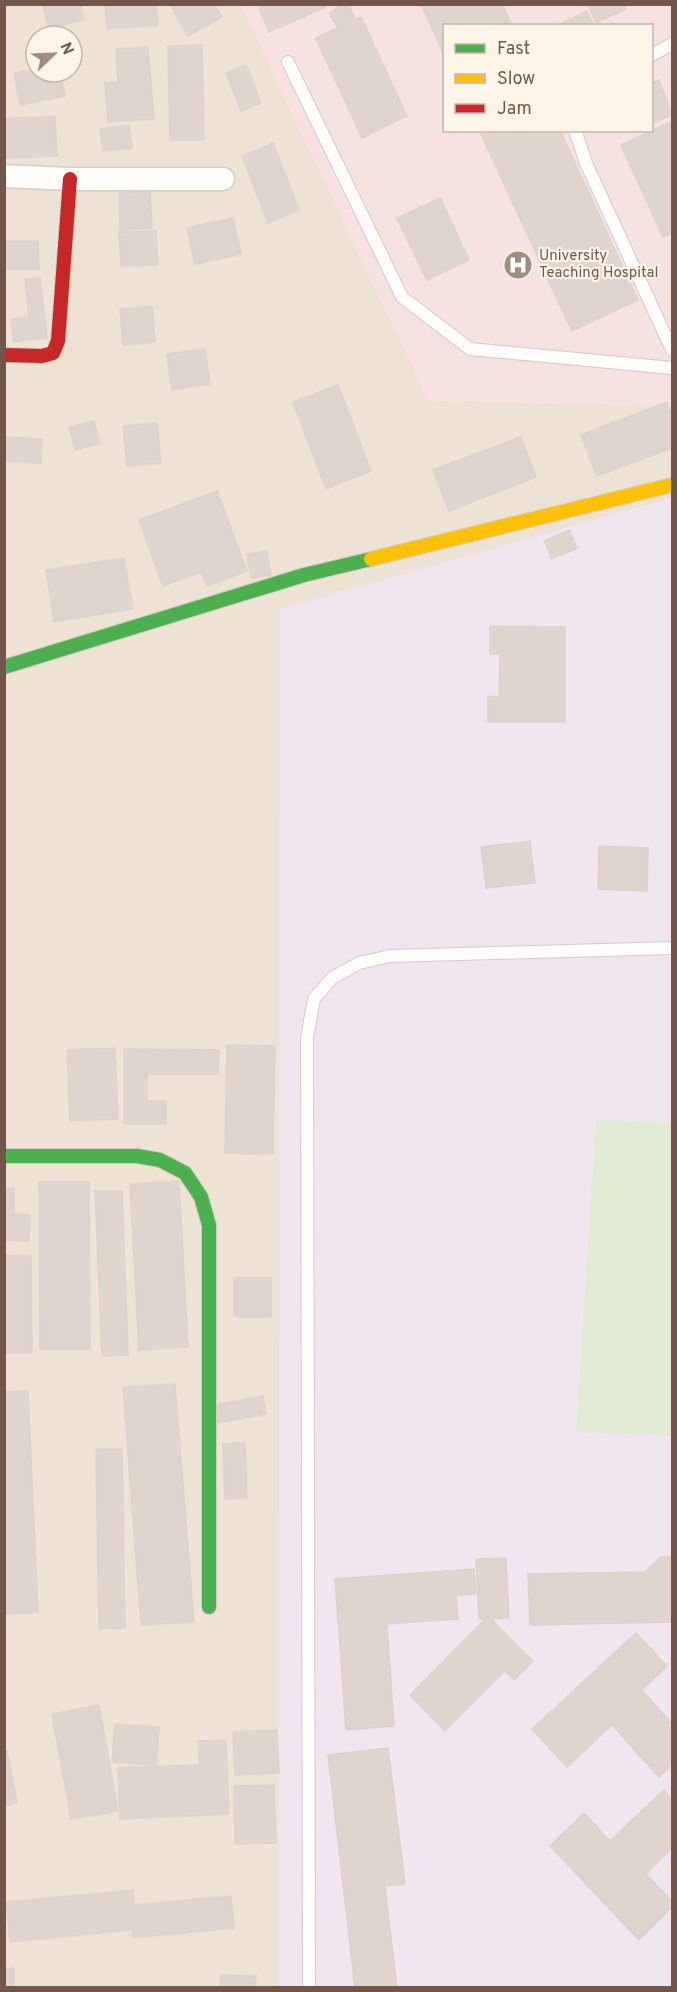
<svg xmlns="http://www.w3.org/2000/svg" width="677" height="1992" font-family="Overpass,sans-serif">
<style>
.residential{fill:#eee2d5;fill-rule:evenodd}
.education{fill:#f1e6f0}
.medical{fill:#f7e1e1;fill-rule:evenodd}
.green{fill:#e2ebd3}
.building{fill:#dfd5ce;stroke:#ded2cb;stroke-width:1.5}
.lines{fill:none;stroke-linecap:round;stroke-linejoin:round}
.lane-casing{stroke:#d4ccc5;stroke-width:14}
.street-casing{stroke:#d4ccc5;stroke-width:25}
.fast-casing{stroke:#d4ccc4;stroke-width:16}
.slow-casing{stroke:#d4ccc4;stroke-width:16}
.jam-casing{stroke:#d4ccc4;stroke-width:16}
.lane{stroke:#fefdfc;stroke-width:12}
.street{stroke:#fefdfc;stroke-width:22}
.fast{stroke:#4caf50;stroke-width:14}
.slow{stroke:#ffc107;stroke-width:14}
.jam{stroke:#c62828;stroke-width:14}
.labels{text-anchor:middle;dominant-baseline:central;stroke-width:4.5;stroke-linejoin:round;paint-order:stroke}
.poi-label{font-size:15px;fill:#72564a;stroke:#fef5e8;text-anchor:start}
</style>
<rect width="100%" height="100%" fill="#f5efe8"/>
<path class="residential" d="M5 5H241L428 400 672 406V1987L5 1988ZM36 36H72V72H36Z"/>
<path class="education" d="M667 499H672V1987L279 1988 280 609Z"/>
<path class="medical" d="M241 5H672V406L428 400ZM444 26H652V130H444Z"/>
<path class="green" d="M596 1120 672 1123V1436L576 1432Z"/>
<g class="building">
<path d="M42 4H80L84 19 49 29Z"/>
<path d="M105 4H156L158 25 107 29Z"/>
<path d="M170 4H214L222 17 188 36Z"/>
<path d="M257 4H325L326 7 269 32Z"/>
<path d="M343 4H348L355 17 338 28 329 13Z"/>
<path d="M421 4H502L512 26H444V56Z"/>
<path d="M588 4H624L626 9 596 23Z"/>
<path d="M587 11 594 26H557Z"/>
<path d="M361 17 407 116 362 138 316 38Z"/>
<path d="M202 45 204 140H170L168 46Z"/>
<path d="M148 47 154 119 108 122 105 83 118 82 116 49Z"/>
<path d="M246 65 261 103 241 111 226 73Z"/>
<path d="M36 69V72H60L65 96 20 105 14 73Z"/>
<path d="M659 80 672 115 652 123V83Z"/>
<path d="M55 116 57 156 4 158V119Z"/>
<path d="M672 121V233L663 237 621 145Z"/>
<path d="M129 125 132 148 103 151 100 129Z"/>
<path d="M479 130H560L638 300 572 331Z"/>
<path d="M273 143 299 210 268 223 242 156Z"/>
<path d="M150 191 152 228 120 230 119 193Z"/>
<path d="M440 198 469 260 427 280 397 218Z"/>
<path d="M233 218 241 254 195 264 187 228Z"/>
<path d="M156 231 158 265 121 266 119 232Z"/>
<path d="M4 241H38L39 269H4Z"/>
<path d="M40 278 47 338 14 342 11 319 29 317 25 279Z"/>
<path d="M152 306 155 342 123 345 120 309Z"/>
<path d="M205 349 210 384 172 390 167 354Z"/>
<path d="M338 385 371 471 326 489 293 402Z"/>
<path d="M667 402 672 417V448L597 476 581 435Z"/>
<path d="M94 421 100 443 75 450 69 427Z"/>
<path d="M157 423 161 463 127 466 123 426Z"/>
<path d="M4 437 42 439 41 463 4 461Z"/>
<path d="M521 437 536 477 449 511 433 470Z"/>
<path d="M217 491 247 571 207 586 201 572 163 586 139 520Z"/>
<path d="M569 530 577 548 552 559 544 541Z"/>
<path d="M267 551 271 575 251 578 247 554Z"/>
<path d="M124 558 133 609 54 622 46 570Z"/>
<path d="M490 626 565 627V722H488V696L499 697 500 654H490Z"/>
<path d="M530 841 535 883 486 888 481 847Z"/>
<path d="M599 846 648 848 647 891 598 889Z"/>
<path d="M227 1045 275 1046 273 1154 225 1153Z"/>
<path d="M115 1048 118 1119 70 1121 67 1050Z"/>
<path d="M124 1049 219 1050 218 1074H147V1101H166V1124H124Z"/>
<path d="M179 1181 188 1347 139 1350 130 1184Z"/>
<path d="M39 1182H89L90 1349H40Z"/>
<path d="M4 1188H14V1214L30 1215 29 1241 4 1240Z"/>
<path d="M95 1191H122L128 1355 102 1356Z"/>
<path d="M5 1255 31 1256 32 1353H5Z"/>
<rect x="234" y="1278" width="37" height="39"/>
<path d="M175 1384 194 1622 141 1625 123 1387Z"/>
<path d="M28 1391 38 1612 4 1614V1392Z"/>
<path d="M263 1396 266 1414 218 1423 214 1405Z"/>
<path d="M245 1443 247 1498 225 1499 223 1444Z"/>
<path d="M96 1449H122L125 1628 99 1629Z"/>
<path d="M661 1557H672V1622L530 1625 528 1574 645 1572Z"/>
<path d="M506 1558 509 1618 479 1619 476 1559Z"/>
<path d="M474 1569 476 1594 456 1595 458 1619 387 1624 394 1726 346 1730 335 1579Z"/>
<path d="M488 1616 533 1661 514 1680 505 1671 445 1731 410 1695Z"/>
<path d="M636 1633 667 1666 642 1690 672 1724V1764L659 1777 612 1725 567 1767 532 1729Z"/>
<path d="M99 1705 118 1811 71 1819 52 1714Z"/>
<path d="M115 1724 159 1727 156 1765 112 1762Z"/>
<path d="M277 1730 279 1773 235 1775 233 1732Z"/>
<path d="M226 1740 229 1814 120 1819 118 1768 199 1765 198 1741Z"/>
<path d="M388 1748 405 1884 385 1886 397 1988H355L328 1755Z"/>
<path d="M4 1751H7L17 1803 4 1806Z"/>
<path d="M274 1785 276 1843 235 1844 234 1786Z"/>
<path d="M664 1790 672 1800V1848L646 1874 672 1901V1907L639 1940 550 1846 584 1813 610 1841Z"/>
<path d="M133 1890 134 1905 231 1896 234 1928 133 1938 132 1930 10 1942 6 1902Z"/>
<path d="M14 1968V1988H4V1969Z"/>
<path d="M221 1975 256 1976 255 1988H220Z"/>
</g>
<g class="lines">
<g class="lane-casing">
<g id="lane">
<path d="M652 55 672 44"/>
<path d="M288 62 402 297 470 349 672 368"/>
<path d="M575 130 586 163 672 350"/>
<path d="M309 1988 307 1038 314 999 332 978 359 963 390 956 672 948"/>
</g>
</g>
<g class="street-casing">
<path id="street" d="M4 176 70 179H223"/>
</g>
<g class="fast-casing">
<g id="fast">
<path d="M4 667 304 575 371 559"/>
<path d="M4 1156H137L160 1160 185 1173 201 1197 209 1225V1607"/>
</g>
</g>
<g class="slow-casing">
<path id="slow" d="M371 559 672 485"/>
</g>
<g class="jam-casing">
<path id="jam" d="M4 355 42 356 53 353 58 341 70 179"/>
</g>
<use href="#lane" class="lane"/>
<use href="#street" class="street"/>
<use href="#fast" class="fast"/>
<use href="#slow" class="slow"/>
<use href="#jam" class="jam"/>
</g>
<defs>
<g id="hospital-disc" transform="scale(1.5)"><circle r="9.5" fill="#a08c81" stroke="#fef5e8"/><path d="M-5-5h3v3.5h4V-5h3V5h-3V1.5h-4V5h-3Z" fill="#fff"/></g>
</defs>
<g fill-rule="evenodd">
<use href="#hospital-disc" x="518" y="265"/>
</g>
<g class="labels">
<g class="poi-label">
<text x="539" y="256">University<tspan x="539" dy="17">Teaching Hospital</tspan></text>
</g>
</g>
<rect width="677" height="1992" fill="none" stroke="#72564a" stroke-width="12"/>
<rect x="443" y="24" width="210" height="108" fill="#fef5e8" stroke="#c6b5a9" stroke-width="1.5"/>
<rect x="455" y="44" width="30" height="9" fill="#4caf50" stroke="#c6b5a9" stroke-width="1.5"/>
<text x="497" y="54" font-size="18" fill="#72564a">Fast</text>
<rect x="455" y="74" width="30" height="9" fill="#ffc107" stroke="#c6b5a9" stroke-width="1.5"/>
<text x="497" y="84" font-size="18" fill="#72564a">Slow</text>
<rect x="455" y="104" width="30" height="9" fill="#c62828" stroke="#c6b5a9" stroke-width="1.5"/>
<text x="497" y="114" font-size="18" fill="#72564a">Jam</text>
<g transform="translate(54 54) rotate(67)"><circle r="28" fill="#fef5e8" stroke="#c6b5a9" stroke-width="1.5"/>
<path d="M0-4.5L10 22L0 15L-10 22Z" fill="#a08c81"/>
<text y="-9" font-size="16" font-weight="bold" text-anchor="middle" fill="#72564a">N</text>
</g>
</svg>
